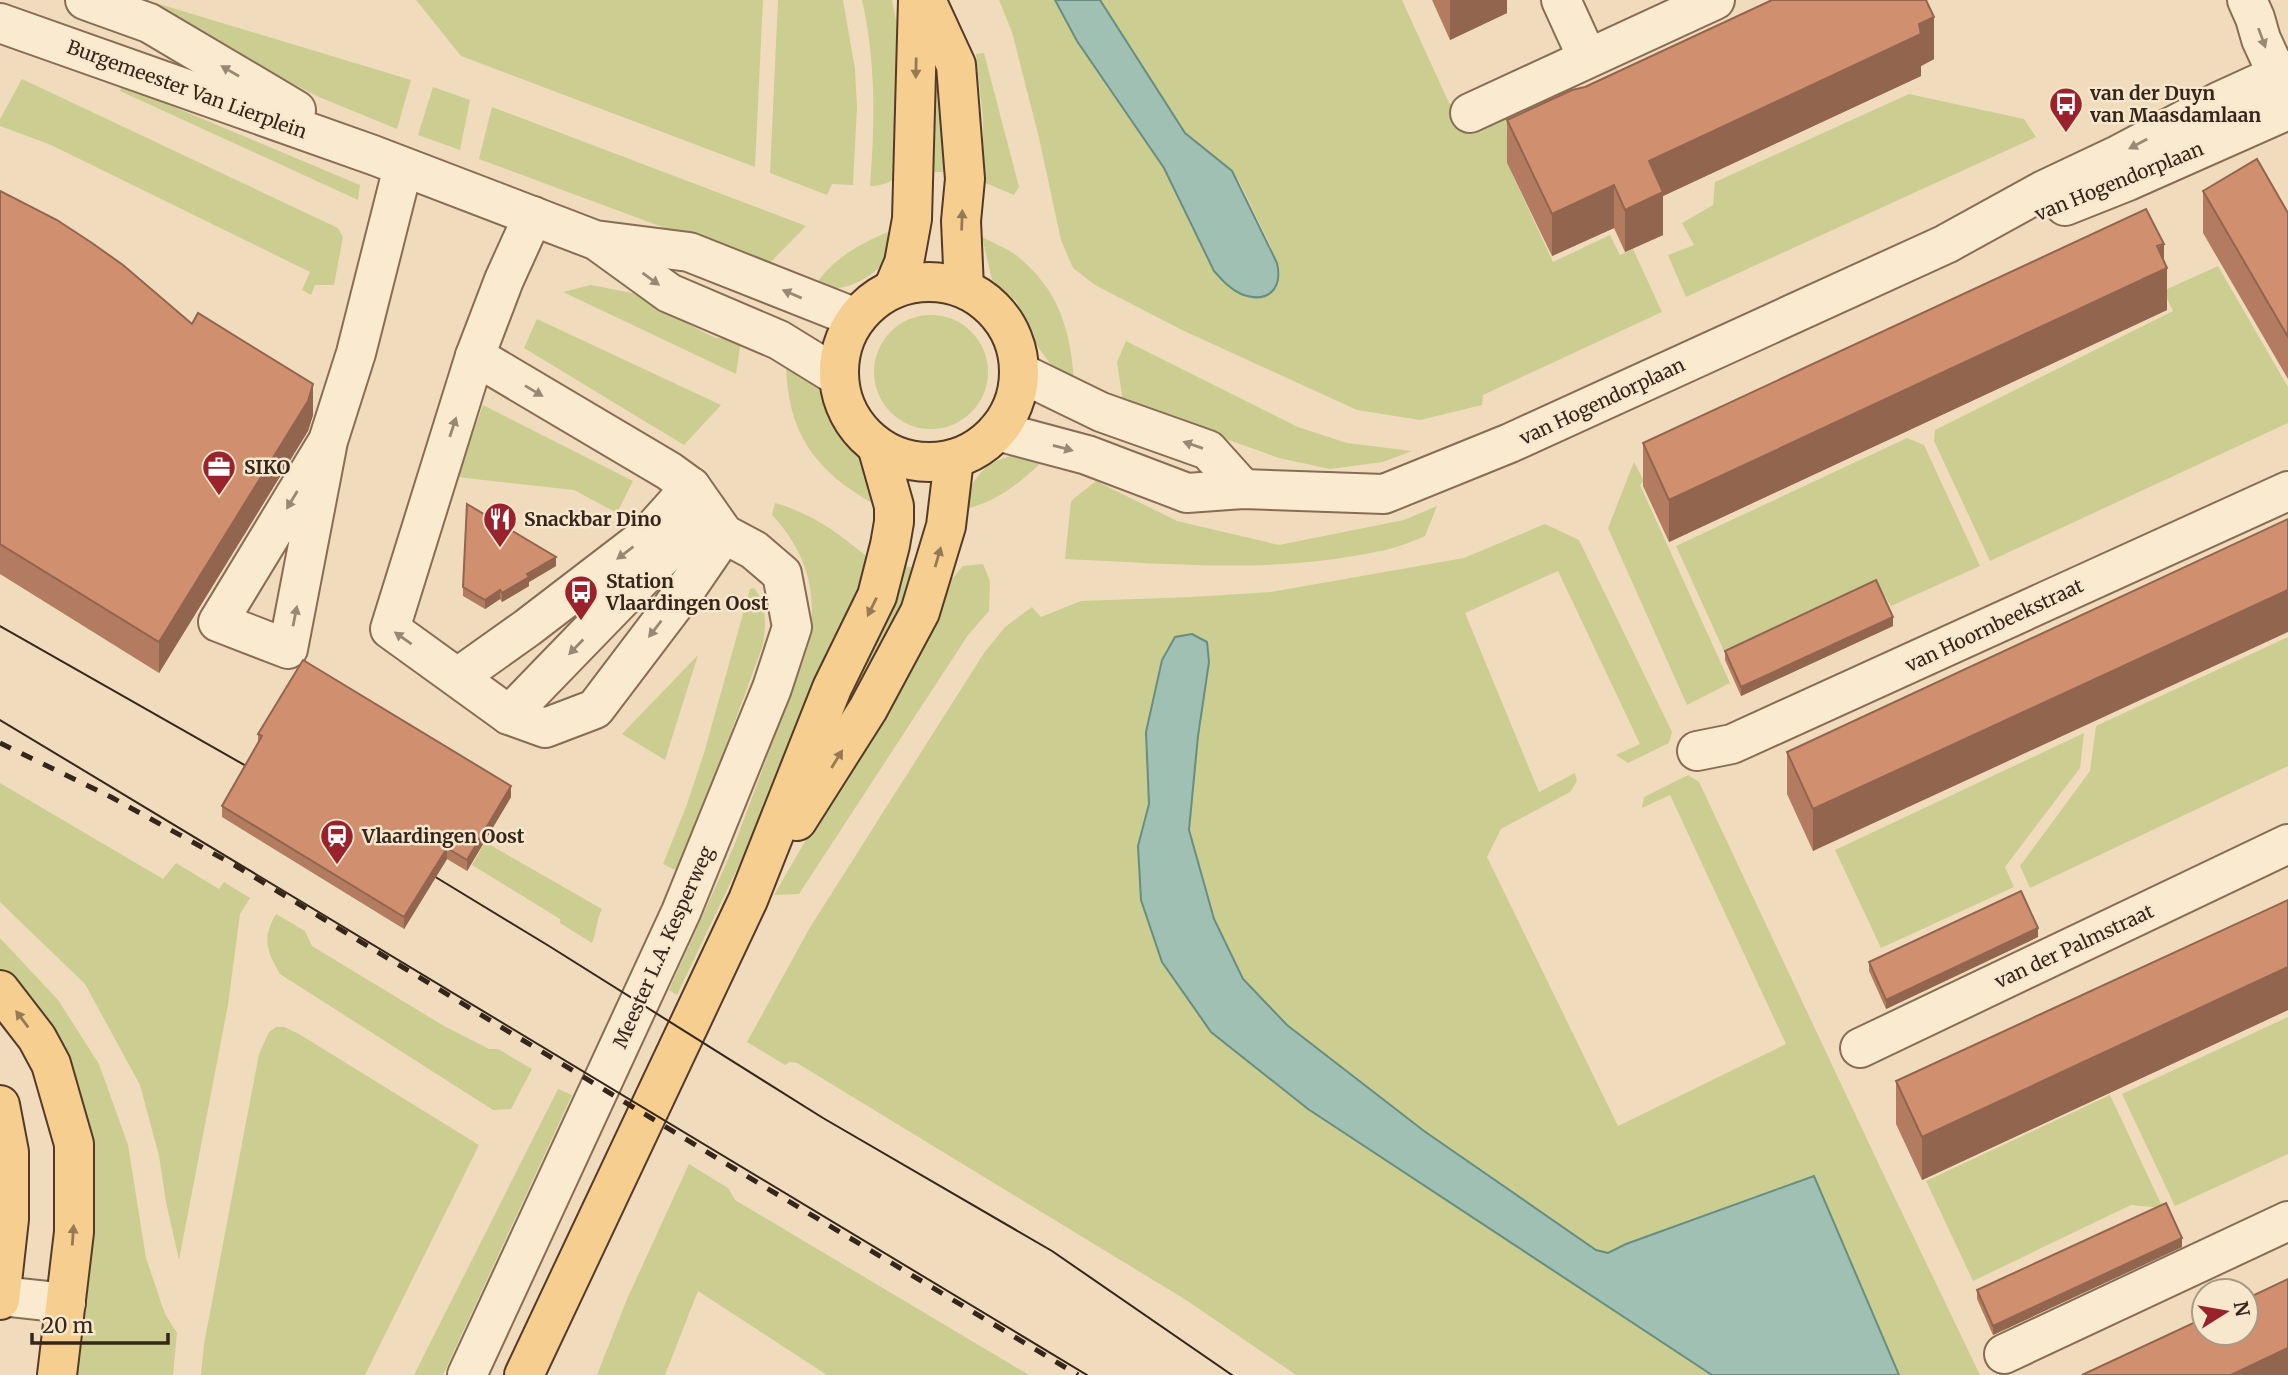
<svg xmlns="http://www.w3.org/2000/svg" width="2288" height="1375" font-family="Merriweather,serif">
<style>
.green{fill:#cbce90}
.water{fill:#a0c0b4;stroke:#678e81;stroke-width:2}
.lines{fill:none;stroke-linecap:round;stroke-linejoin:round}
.minor-casing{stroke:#886c55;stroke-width:42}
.major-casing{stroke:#553a2a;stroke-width:42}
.minor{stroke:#faeacf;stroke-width:38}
.major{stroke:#f6ce90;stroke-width:38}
.tram{stroke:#36251a;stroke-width:2}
.rail{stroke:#36251a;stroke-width:5;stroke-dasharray:12 12;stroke-linecap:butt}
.wall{fill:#b37c60}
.shaded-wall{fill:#92654e}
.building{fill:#d09070;stroke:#92654e;stroke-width:2}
.oneway{fill:#988874}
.oneway2{fill:#967a55}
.labels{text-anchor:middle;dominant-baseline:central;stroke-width:5;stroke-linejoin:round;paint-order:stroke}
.street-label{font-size:19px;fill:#36251a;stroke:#f7e7cc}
.poi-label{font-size:19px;font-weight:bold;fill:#36251a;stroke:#f7e7cc;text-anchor:start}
</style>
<rect width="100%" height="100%" fill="#f0dcbc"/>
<g class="green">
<path d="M122 0H146L411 80 397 129 319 97 149 10Z"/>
<path d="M416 0H763L755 167 461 56Z"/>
<path d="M778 0H843L855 69 857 107 853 185 832 184 827 195 770 173Z"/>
<path d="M862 0H892L899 35 903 172C892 181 885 186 870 186 875 125 876 61 862 0Z"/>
<path d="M999 0H1055L1077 41 1164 168 1214 271C1229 288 1242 297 1265 296L1271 247 1240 183 1232 171 1185 133 1100 0H1402L1449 103 1456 107 1552 89 1572 132 1507 163 1553 262 1610 235 1620 255 1633 249 1662 312 1483 395 1482 405 1420 420 1357 410 1182 330 1095 285 1073 268 1061 240 1039 138 1012 32Z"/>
<path d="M939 50 949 172H931L932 83Z"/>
<path d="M984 53 1019 187 1014 195 983 182V119L976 54Z"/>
<path d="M22 79 338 228 343 237 334 285H315L311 295 302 290 310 272 51 145 0 126V119Z"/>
<path d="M122 85 360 185 358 200 120 91Z"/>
<path d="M433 87 470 100 460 150 418 135Z"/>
<path d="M1909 94 2024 119 2036 137 1686 297 1668 255 1694 245 1682 223 1713 205 1715 182Z"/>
<path d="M492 107 806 226 767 266 479 159Z"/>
<path d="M896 229C893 239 891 253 885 261 871 279 838 297 816 284 834 257 866 240 896 229Z"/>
<path d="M982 237C993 243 1006 248 1016 255 1058 289 1070 327 1074 379L1057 373 1035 343 1034 334 1016 301 992 280Z"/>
<path d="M2218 266 2288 387V423L1990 561 1934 441 1935 430 2173 311 2163 291Z"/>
<path d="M591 285 632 293 703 332 716 338 741 340 736 374 563 292Z"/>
<circle cx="931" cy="372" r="57"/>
<path d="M537 319 721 405 684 445 524 348Z"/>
<path d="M1126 341 1298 427 1347 443 1412 451 1383 462 1330 469 1279 458 1123 402 1117 362Z"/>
<path d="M786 363 816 385 823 396 833 424 865 464 874 504C815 471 787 433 786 363Z"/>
<path d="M483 405 633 481 617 513 574 490 457 477Z"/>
<path d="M1907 438 1924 445 1980 566 1891 606 1878 585 1725 653 1676 546Z"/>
<path d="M1015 455 1045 459C1020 483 995 504 961 510 966 494 977 471 993 463 999 459 1008 457 1015 455Z"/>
<path d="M1634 462 1644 481 1640 485 1730 683 1687 705 1608 528Z"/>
<path d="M1096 481 1177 521 1279 545 1404 520 1437 506 1425 536C1399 548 1382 551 1354 556 1258 573 1161 563 1065 559L1071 501Z"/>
<path d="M775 503C814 514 841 535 871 560L789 760 677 995 669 990 734 846 806 652C820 600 809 554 772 515Z"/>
<path d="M1545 524 1579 540 1672 732 1669 743 1628 763 1616 755 1640 744 1558 571 1465 613 1539 792 1575 773 1577 781 1570 792 1501 829 1487 857 1618 1126 1786 1044 1670 795 1642 808 1644 797 1688 775 1699 782 1881 1169 1980 1375H1899L1813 1176 1626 1244 1608 1254 1596 1250 1424 1131 1287 1025 1243 980 1214 919 1189 830 1198 736 1209 662 1175 637 1162 660 1146 732 1149 804 1138 846 1141 900 1162 962 1211 1032 1308 1109 1712 1375H1296L1186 1300 797 1063 790 1062 785 1065 747 1042 809 929 984 653 1005 627 1032 607 1041 617 1081 601 1192 597 1271 592 1464 558Z"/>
<path d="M983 564 990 581 989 611 968 635 799 894 774 895 879 714 919 656 950 581 963 566Z"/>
<path d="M900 566 921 568 850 707 847 704 845 698Z"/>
<path d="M754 588C767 603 766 626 763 645L702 811 677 871 663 864 686 807 704 753 750 589Z"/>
<path d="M2288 637V766L2030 888 2020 866 2090 771 2096 726Z"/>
<path d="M698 655 665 760 622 734Z"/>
<path d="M2084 733 2080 768 2005 867 2014 887 1881 948 1835 850Z"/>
<path d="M0 783 163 879 176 863 219 889 224 882 250 898 240 914 228 1005 179 1260 166 1202 159 1156 140 1085 85 984 0 902Z"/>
<path d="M485 842 602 909C596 920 597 931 592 943L560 923V919L472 865Z"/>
<path d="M276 914 305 931 312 946 444 1026 489 1049H498L532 1069 511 1109 493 1110 280 974C266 950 262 938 276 914Z"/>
<path d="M0 938 58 1000 99 1064 128 1145 146 1258 165 1314 177 1333 173 1375H71L90 1218 0 972Z"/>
<path d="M2288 1017V1154L2175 1206 2122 1094Z"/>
<path d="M276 1027H284L299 1034 479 1145 365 1375H201L204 1344 259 1054 269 1032Z"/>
<path d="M558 1089 572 1095 443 1375H414Z"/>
<path d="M2110 1095 2163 1208 2131 1205 1973 1281 1926 1181Z"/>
<path d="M689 1164 728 1188 735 1200 1029 1375H827L698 1291 665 1375H597L627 1299Z"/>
</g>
<g class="water">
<path d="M1055 0H1100L1185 133 1232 171 1277 263C1283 290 1267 304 1241 294 1230 289 1222 280 1214 271L1164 168 1077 41Z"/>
<path d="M1192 634 1207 642 1209 662 1198 736 1189 830 1214 919 1243 979 1287 1025 1424 1131 1596 1250 1608 1253 1626 1244 1814 1176 1899 1375H1712L1308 1109 1211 1032 1162 962 1141 900 1138 846 1149 804 1146 732 1162 660 1175 637Z"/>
</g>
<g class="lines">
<g class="minor-casing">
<g id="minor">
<path d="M85 0 149 23 296 110"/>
<path d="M1561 0 1587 57"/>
<path d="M2247 0 2255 18 2261 39 2288 98"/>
<path d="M0 23 373 155 595 240 689 252 856 318"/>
<path d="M1470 113 1715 0"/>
<path d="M2065 206 2128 181 2288 110"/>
<path d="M533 216 504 280 475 356 390 629 509 715 545 728 595 709 689 585 724 534"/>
<path d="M600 243 669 293 779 340 839 377"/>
<path d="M1019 372 1101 412 1208 450 1243 489"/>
<path d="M997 431 1087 455 1187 493 1243 489 1384 494 1510 443 1946 244 2044 190 2116 156 2220 101 2288 70"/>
<path d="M328 441 218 622 288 649 328 441 356 353 403 167"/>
<path d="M458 677 527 628 647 536 691 487"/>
<path d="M509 715 697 521"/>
<path d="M1697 751 1732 744 2288 491"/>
<path d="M1860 1048 2288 844"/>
<path d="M0 1296 66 1303"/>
<path d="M2004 1354 2288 1221"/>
<path d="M467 1375 681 912 772 688 792 627 782 574 754 550 724 534 691 487 669 471 475 356"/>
</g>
</g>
<g class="major-casing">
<g id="major">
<path d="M926 0 956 65 965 179 961 221 964 288"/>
<circle cx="929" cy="372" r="90"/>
<path d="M893 289 904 263 912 219 918 0"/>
<path d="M797 821 868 709 920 612 946 526 954 459"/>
<path d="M0 990 37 1038 51 1064 74 1144V1232L57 1375"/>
<path d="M0 1105 9 1152V1219L0 1300"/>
<path d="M524 1375 748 900 832 688 877 596 890 545 894 522V506L877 446"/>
</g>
</g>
<use href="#minor" class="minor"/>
<use href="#major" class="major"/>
<g class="tram">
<path d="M0 626 262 775"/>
<path d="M0 720 1087 1375"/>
<path d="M419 867 549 946 823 1118 1052 1251 1232 1375"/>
</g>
<path class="rail" d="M0 743 111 797 236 866 735 1169 1078 1375"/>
</g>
<g class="wall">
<path d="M1432 0H1507V13L1450 40Z"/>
<path d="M1934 59 1921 66V76L1663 196V235L1625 252 1614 228 1552 256 1507 163V120Z"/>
<path d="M0 191 192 324 313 415 308 431 159 673 0 574Z"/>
<path d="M2203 191 2288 213V379L2203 233Z"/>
<path d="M2164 260 2167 310 1669 542 1643 486V443Z"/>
<path d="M2288 519 1813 851 1787 794V752Z"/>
<path d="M556 566 529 582V586L502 602 500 599 485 609 463 596V587Z"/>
<path d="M1893 626 1741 696 1725 660V651Z"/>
<path d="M258 734 511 797 467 871 447 859 404 929 222 817V806L258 743Z"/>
<path d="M2288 900V1010L1922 1180 1896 1124V1081Z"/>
<path d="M2038 937 1886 1009 1869 971V962Z"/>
<path d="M2182 1247 1993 1335 1977 1299V1290Z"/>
</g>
<g class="shaded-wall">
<path d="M1450 0H1507V13L1450 40Z"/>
<path d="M1934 17V59L1921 66V76L1663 196V235L1625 252V210L1649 161Z"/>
<path d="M1614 185V228L1552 256V214Z"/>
<path d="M2164 244V270L2167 268V310L1669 542V500Z"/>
<path d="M313 384V415L308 431 159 673V642Z"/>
<path d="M556 557V566L529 582V586L502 602V593L527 574Z"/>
<path d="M500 590V599L485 609V600Z"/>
<path d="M2288 590V632L1813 851V809Z"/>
<path d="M1893 617V626L1741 696V687Z"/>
<path d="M511 786V797L467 871V860Z"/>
<path d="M447 848V859L404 929V917Z"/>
<path d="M2038 928V937L1886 1009V1000Z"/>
<path d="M2288 967V1010L1922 1180V1137Z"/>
<path d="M2182 1238V1247L1993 1335V1326Z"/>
<path d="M2288 1348V1375H2231Z"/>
</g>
<g class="building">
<path d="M1772 0H1926L1934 17 1919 24 1921 34 1649 161 1663 192 1625 210 1614 185 1552 214 1507 120 1572 90 1585 87Z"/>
<path d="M2257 159 2288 213V337L2203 191Z"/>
<path d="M0 191 57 220 92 243 123 265 192 324 198 313 313 384 308 401 159 642 0 544Z"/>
<path d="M2146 209 2164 244 2157 246 2167 268 1669 500 1643 443Z"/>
<path d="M467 504 556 557 527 574 529 577 502 593 500 590 485 600 463 587Z"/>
<path d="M2288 519V590L1813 809 1787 752Z"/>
<path d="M1876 580 1893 617 1741 687 1725 651Z"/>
<path d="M303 660 511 786 467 860 447 848 404 917 222 806 262 736 258 734Z"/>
<path d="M2021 891 2038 928 1886 1000 1869 962Z"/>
<path d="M2288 900V967L1922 1137 1896 1081Z"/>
<path d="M2166 1203 2182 1238 1993 1326 1977 1290Z"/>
<path d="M2288 1279V1348L2231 1375H2082L2204 1318V1333H2246V1299Z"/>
</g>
<defs><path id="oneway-solid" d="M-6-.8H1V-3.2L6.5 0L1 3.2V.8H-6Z" transform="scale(1.75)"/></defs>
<g class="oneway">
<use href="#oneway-solid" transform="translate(2262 38) rotate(70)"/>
<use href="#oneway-solid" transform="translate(230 71) rotate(-150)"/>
<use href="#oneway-solid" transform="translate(2138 144) rotate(152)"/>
<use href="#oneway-solid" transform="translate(651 279) rotate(36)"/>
<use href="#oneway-solid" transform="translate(792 294) rotate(-157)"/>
<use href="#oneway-solid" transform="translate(534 391) rotate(31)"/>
<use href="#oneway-solid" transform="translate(453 427) rotate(-72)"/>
<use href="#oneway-solid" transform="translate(1193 445) rotate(-161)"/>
<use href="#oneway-solid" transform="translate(1063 448) rotate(15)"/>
<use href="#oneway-solid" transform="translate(292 500) rotate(121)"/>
<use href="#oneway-solid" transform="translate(625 553) rotate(143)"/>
<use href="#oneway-solid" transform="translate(295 616) rotate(-79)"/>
<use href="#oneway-solid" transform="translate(655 629) rotate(128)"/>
<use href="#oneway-solid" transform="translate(403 638) rotate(-145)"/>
<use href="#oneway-solid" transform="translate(576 647) rotate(134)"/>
</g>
<g class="oneway2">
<use href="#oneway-solid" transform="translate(916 68) rotate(91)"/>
<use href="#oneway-solid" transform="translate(962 220) rotate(-88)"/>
<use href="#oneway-solid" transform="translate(938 557) rotate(-74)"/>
<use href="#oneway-solid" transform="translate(872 607) rotate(116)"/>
<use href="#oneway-solid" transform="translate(837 759) rotate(-58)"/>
<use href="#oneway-solid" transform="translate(22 1019) rotate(-127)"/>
<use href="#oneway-solid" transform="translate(73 1235) rotate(-86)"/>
</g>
<defs>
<g id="bus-pin" transform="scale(1.75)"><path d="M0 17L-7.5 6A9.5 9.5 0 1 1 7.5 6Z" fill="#99222d" stroke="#f7e7cc"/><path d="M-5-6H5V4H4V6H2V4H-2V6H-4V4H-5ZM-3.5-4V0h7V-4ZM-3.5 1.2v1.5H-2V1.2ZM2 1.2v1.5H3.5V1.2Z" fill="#fff"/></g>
<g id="office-pin" transform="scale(1.75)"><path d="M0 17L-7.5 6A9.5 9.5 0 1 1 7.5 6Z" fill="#99222d" stroke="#f7e7cc"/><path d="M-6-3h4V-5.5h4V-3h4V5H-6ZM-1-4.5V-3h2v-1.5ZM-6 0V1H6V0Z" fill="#fff"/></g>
<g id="restaurant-pin" transform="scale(1.75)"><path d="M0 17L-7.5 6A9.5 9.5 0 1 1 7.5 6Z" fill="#99222d" stroke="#f7e7cc"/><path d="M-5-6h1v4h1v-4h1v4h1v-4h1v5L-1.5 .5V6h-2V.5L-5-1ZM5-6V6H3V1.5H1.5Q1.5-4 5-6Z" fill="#fff"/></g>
<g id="station-pin" transform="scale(1.75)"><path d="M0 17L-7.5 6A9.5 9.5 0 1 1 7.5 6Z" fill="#99222d" stroke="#f7e7cc"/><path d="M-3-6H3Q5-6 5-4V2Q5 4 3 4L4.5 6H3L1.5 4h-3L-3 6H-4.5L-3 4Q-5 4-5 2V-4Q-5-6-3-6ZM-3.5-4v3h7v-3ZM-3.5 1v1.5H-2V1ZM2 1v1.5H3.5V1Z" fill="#fff"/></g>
</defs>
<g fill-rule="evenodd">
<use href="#bus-pin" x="2066" y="104"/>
<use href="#office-pin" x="219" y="467"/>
<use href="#restaurant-pin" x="500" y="519"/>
<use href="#bus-pin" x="581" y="592"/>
<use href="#station-pin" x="337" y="836"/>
</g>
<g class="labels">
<g class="street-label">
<text transform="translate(187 89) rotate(20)">Burgemeester Van Lierplein</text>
<text transform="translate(2119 181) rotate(-22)">van Hogendorplaan</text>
<text transform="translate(1602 401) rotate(-25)">van Hogendorplaan</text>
<text transform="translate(1994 625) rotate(-25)">van Hoornbeekstraat</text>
<text transform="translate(2074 946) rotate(-25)">van der Palmstraat</text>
<text transform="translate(663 947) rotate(-66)">Meester L.A. Kesperweg</text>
</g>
<g class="poi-label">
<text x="2090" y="93">van der Duyn<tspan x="2090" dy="22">van Maasdamlaan</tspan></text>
<text x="244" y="467">SIKO</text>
<text x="524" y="519">Snackbar Dino</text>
<text x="606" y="581">Station<tspan x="606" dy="22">Vlaardingen Oost</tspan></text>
<text x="362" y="836">Vlaardingen Oost</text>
</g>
</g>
<g transform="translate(2225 1312) rotate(79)"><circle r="33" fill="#f7e7cc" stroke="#aa9985" stroke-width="2"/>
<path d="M0-5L12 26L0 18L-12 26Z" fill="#99222d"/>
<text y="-10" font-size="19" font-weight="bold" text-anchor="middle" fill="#36251a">N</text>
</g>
<path d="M32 1333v10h136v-10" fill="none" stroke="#36251a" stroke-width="3.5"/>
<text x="42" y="1333" font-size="21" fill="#36251a" stroke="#f7e7cc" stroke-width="5" paint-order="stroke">20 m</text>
</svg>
